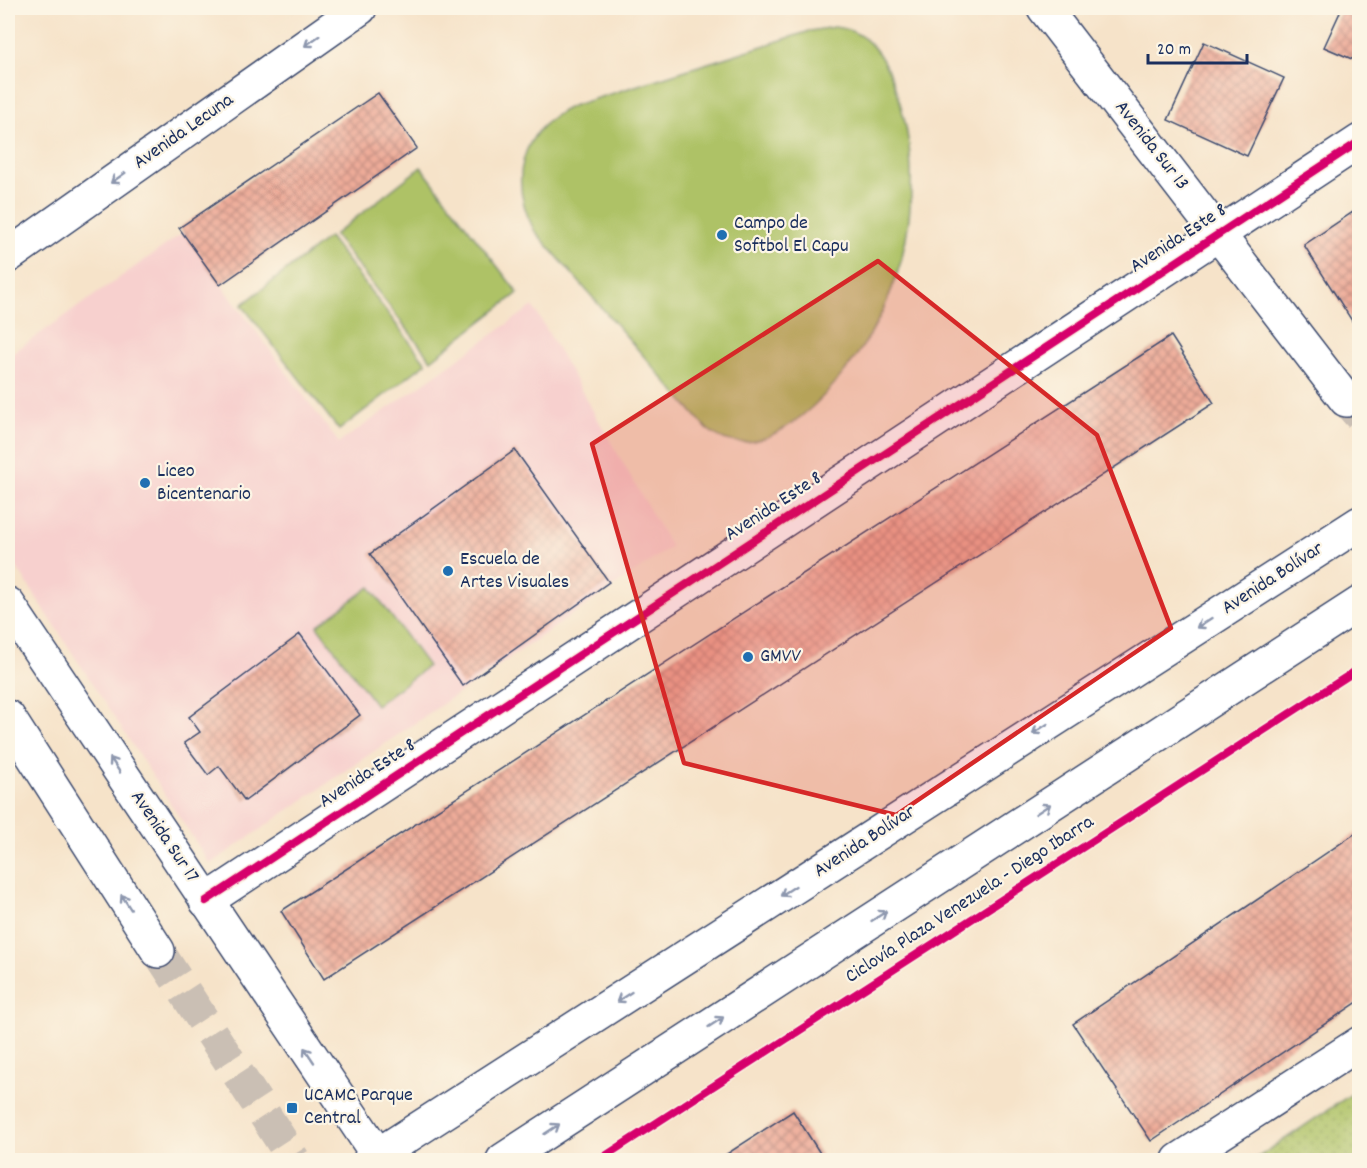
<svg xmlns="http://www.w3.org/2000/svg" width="1367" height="1168" font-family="Dekko,sans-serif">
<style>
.built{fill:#f7d0ce}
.park{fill:url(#park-dots);stroke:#647862;stroke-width:1.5}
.garden{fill:#aec266;stroke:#647862;stroke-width:1.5}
.building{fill:url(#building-cross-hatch)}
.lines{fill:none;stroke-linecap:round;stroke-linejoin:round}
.minor-tunnel{stroke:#cabfb4;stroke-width:33;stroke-dasharray:33 16;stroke-linecap:butt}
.secondary-tunnel{stroke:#cabfb4;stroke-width:33;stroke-dasharray:33 16;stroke-linecap:butt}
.minor-casing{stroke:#3c4a6e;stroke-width:36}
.secondary-casing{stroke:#3c4a6e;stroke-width:36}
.minor{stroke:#fff;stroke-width:33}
.secondary{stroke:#fff;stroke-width:33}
.cycleway-casing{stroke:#fcf5e5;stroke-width:11}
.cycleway{stroke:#d6006c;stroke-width:8}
.oneway{stroke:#8d97ae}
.marked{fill:#d62828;fill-opacity:0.2;stroke:#d62828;stroke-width:4.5;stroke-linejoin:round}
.poi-dot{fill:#1f6fb2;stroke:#fcf5e5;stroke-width:2}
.labels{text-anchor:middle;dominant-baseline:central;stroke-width:4.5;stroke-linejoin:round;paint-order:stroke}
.street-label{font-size:20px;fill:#1b2f5e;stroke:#fcf5e5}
.poi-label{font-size:20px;fill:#1b2f5e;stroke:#fcf5e5;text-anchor:start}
</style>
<defs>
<pattern id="park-dots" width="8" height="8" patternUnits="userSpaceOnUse" patternTransform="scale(1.5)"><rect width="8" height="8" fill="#aec266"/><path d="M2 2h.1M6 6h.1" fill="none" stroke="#8d9e57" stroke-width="1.8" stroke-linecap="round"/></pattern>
<pattern id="building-cross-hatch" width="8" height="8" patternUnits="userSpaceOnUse" patternTransform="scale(1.5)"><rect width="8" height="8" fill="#eeac99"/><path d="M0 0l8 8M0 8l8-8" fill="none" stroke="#c08c80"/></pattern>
</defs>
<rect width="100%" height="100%" fill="#fcf5e5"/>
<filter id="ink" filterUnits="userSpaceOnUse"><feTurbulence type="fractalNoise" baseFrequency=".0167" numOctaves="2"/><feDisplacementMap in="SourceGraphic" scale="12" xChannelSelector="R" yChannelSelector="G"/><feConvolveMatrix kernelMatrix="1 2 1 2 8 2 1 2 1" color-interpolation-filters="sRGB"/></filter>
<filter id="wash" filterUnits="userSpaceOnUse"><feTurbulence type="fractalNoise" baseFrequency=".008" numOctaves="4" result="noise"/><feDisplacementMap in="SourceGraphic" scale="24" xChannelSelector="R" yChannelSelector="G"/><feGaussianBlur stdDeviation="1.35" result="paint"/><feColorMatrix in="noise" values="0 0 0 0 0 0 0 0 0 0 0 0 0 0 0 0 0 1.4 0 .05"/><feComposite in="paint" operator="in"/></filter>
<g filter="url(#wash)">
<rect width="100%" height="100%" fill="#f6e3c9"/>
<path class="built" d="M183 233 339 443 533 306 671 547 210 864 8 554V360L14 352Z"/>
<path class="park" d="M1359 1089V1160H1254Z"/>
<g class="garden">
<path d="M834 27C867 30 882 54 893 82 915 140 916 202 901 261 894 286 884 311 871 333 845 378 766 478 707 429L534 230C508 180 520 131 572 106L810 31Z"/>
<path d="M421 167 518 293 431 360 334 235Z"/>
<path d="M329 237 426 363 339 430 242 305Z"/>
<path d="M370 587 428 666 376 705 317 626Z"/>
</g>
<g id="blocks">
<g class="building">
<path d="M1342 8H1359V62L1324 47Z"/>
<path d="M1204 42 1284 78 1247 156 1168 120Z"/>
<path d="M378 93 417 148 220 285 179 228Z"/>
<path d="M1359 208V332L1304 245Z"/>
<path d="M1171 336 1214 403 324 979 281 911Z"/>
<path d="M515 450 609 582 463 686 370 554Z"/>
<path d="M300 634 360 715 245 801 219 766 208 775 184 743 200 732 189 717Z"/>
<path d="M1359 831V1001L1151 1141 1073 1024Z"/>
<path d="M793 1111 825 1161H716Z"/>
</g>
</g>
</g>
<g filter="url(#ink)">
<use href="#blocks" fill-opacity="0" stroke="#3c4a6e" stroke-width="1.5"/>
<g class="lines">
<path class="minor-tunnel" d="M1346 400 1360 416"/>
<path class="secondary-tunnel" d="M158 951 294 1160"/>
<g class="minor-casing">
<g id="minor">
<path d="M1044 8 1346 400"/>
<path d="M8 256 360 8"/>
<path d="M206 901 1360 141"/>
<path d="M1179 1160 1360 1043"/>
</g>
</g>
<g class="secondary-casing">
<g id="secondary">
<path d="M8 604 381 1160"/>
<path d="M8 717 158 951"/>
<path d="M370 1160 1360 523"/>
<path d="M503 1160 1360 603"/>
</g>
</g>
<use href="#minor" class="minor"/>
<use href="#secondary" class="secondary"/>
<g class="cycleway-casing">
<g id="cycleway">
<path d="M206 901 1360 141"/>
<path d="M599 1160 1360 668"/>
</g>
</g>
<use href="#cycleway" class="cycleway"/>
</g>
<defs><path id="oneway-shaft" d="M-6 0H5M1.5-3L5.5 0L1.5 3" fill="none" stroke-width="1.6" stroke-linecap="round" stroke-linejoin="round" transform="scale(1.5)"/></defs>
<g class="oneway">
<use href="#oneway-shaft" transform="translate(312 41) rotate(145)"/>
<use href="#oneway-shaft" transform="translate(118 178) rotate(145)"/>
<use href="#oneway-shaft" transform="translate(1204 623) rotate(147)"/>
<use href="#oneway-shaft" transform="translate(1040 729) rotate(147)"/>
<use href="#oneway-shaft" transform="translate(115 765) rotate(-124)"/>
<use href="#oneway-shaft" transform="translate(1043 809) rotate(-33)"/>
<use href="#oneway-shaft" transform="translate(788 891) rotate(147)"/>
<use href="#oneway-shaft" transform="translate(126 902) rotate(-123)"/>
<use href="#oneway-shaft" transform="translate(879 916) rotate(-33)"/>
<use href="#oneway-shaft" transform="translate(624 997) rotate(147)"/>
<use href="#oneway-shaft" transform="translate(716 1022) rotate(-33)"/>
<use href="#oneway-shaft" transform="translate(309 1055) rotate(-124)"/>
<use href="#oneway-shaft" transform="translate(552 1129) rotate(-33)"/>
</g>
</g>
<path class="marked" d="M878 261 1097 435 1171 628 896 815 684 763 592 444Z"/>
<g class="poi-dot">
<circle cx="722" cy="235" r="6"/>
<circle cx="145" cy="483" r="6"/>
<circle cx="448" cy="571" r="6"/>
<circle cx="748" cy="657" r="6"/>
<rect x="286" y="1102" width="12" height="12" rx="3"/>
</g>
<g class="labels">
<g class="street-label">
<text transform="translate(184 132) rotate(-35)">Avenida Lecuna</text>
<text transform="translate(1151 146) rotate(52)">Avenida Sur 13</text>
<text transform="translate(1179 239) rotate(-33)">Avenida Este 8</text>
<text transform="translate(774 507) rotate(-33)">Avenida Este 8</text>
<text transform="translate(1273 579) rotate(-33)">Avenida Bolívar</text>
<text transform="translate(368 774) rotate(-33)">Avenida Este 8</text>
<text transform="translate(164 837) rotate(56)">Avenida Sur 17</text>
<text transform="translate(865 842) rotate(-33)">Avenida Bolívar</text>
<text transform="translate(970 900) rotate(-33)">Ciclovía Plaza Venezuela - Diego Ibarra</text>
</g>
<g class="poi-label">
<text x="734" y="224">Campo de<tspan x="734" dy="23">Softbol El Capu</tspan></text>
<text x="157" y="472">Liceo<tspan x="157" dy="23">Bicentenario</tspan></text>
<text x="460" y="560">Escuela de<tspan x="460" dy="23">Artes Visuales</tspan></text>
<text x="760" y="657">GMVV</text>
<text x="304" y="1096">UCAMC Parque<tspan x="304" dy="23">Central</tspan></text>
</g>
</g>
<rect width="1367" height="1168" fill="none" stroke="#fcf5e5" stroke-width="30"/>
<path d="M1148 54v9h99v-9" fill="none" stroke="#1b2f5e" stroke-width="3"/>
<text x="1157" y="54" font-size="18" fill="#1b2f5e" stroke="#fcf5e5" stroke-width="4.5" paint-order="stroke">20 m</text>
</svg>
